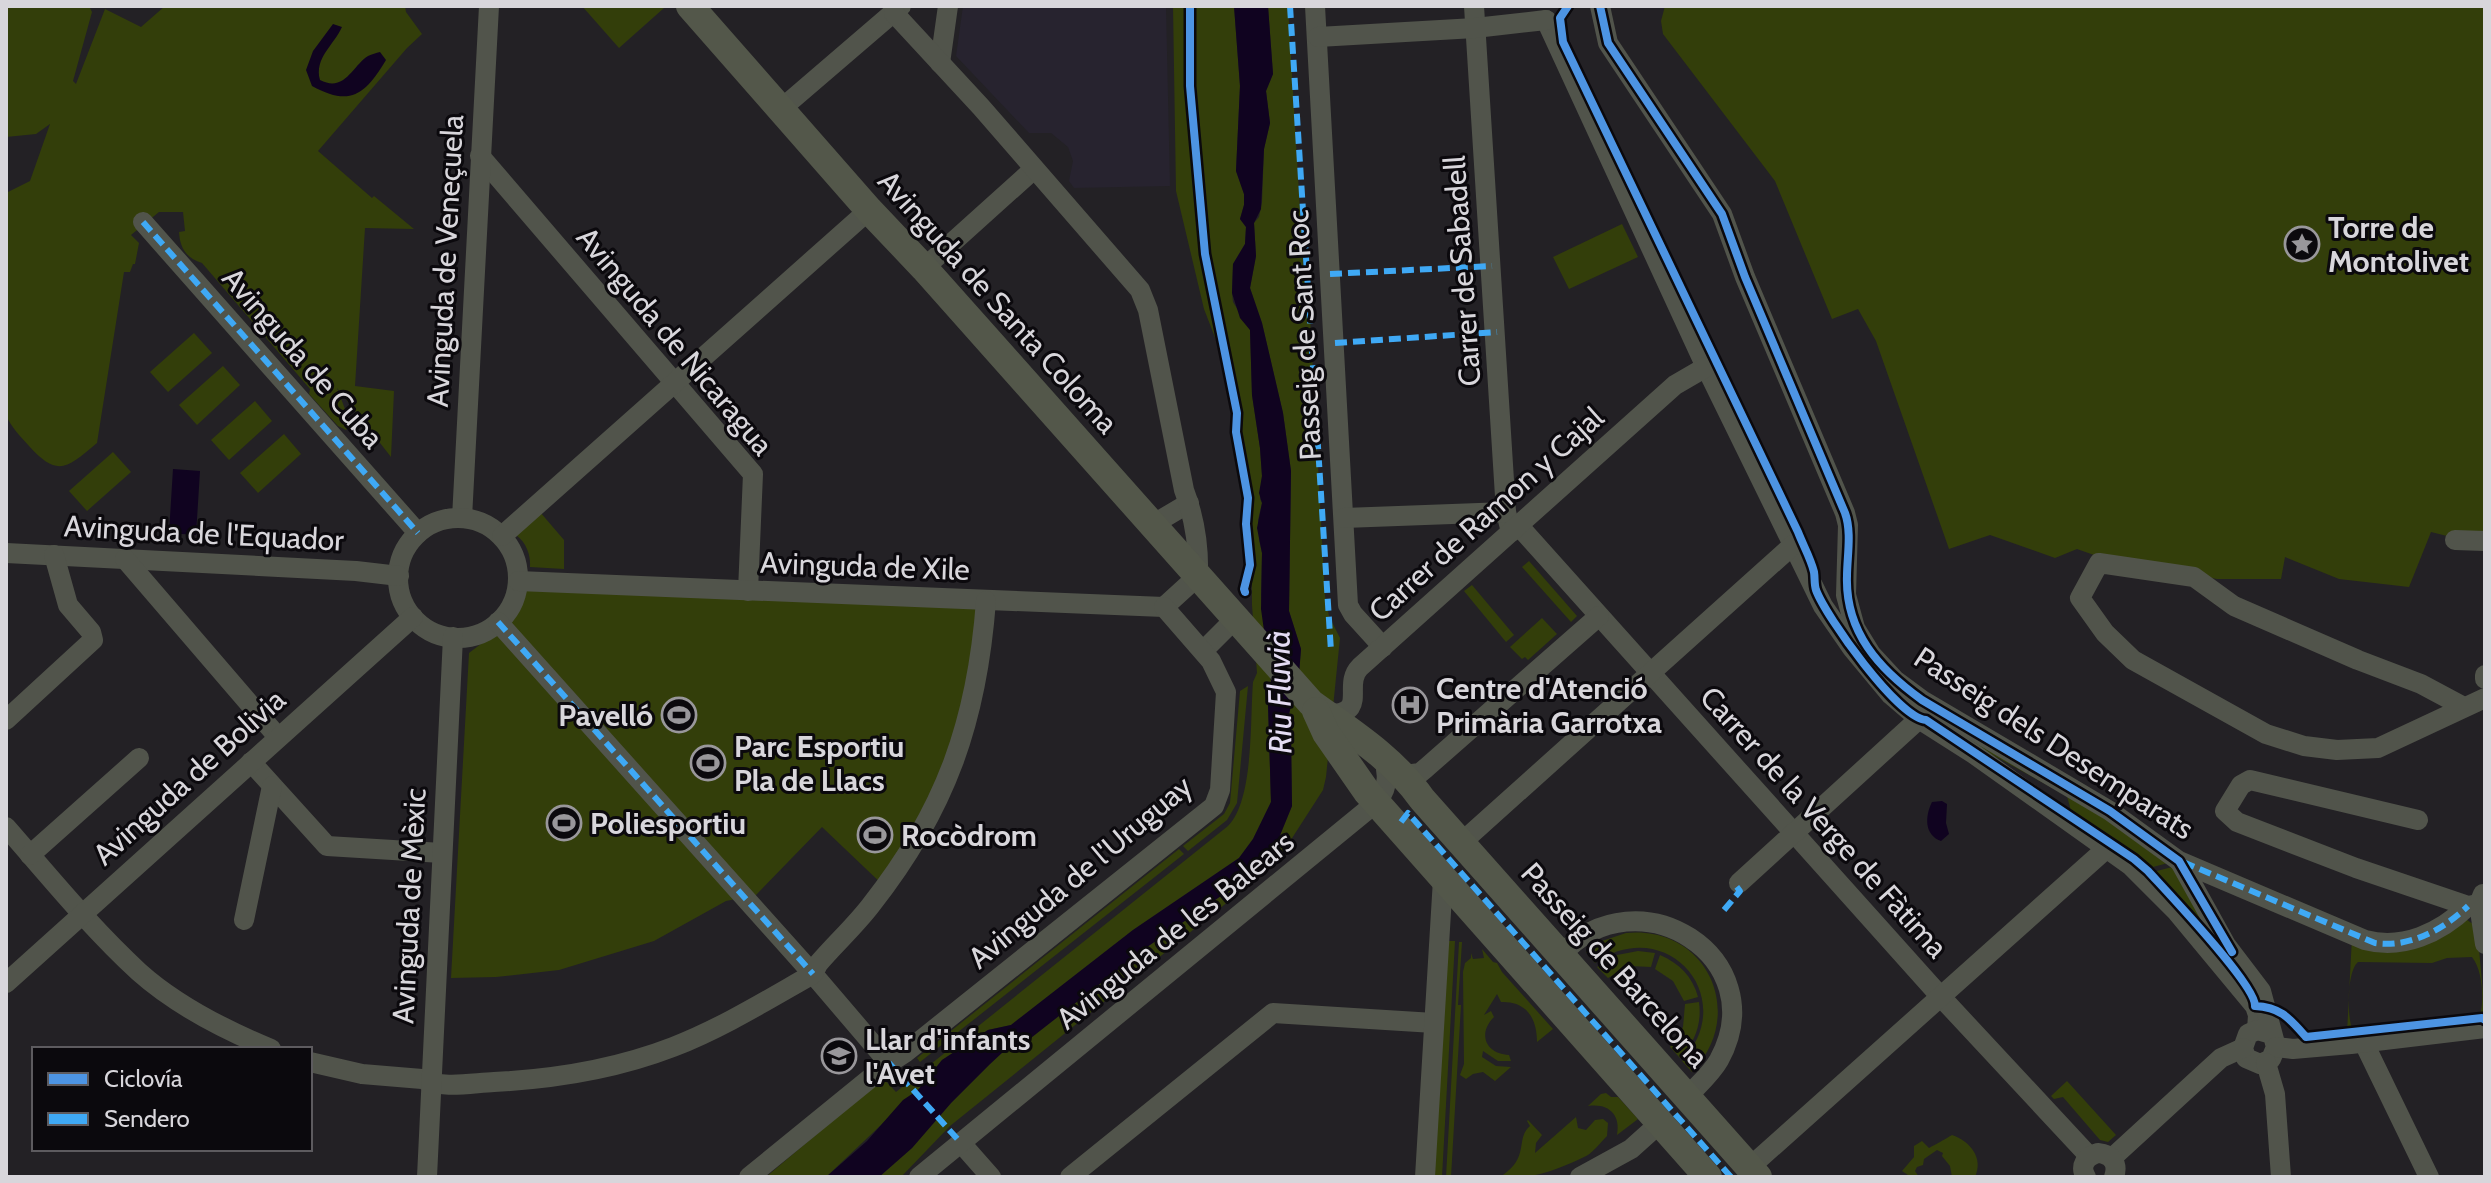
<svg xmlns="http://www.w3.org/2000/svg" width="2491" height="1183" font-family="Cabin,sans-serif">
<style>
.built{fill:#27232f}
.green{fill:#333e0a}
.water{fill:#100320}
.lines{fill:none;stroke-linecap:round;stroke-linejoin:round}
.minor{stroke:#51544b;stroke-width:20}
.secondary{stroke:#53574a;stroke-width:28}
.quiet{stroke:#3fa9f5;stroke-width:6;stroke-dasharray:12 6;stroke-linecap:butt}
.cycleway-casing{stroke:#0b090d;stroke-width:13}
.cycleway{stroke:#4d94e3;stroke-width:8}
.labels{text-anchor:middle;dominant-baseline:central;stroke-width:6;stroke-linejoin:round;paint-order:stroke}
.poi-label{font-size:30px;font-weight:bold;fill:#d8d6db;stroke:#0b090d;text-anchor:start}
.street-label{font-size:30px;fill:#d8d6db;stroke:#0b090d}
.water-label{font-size:32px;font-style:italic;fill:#e4dcf3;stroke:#0b090d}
</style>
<rect width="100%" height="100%" fill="#232125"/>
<path class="built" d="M963 6H1166L1170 186 1074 188 1069 181 1073 161 1068 147 1051 133H1029L956 56Z"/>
<g class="green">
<path d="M6 6H89L92 12 73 81 76 84 105 9 141 27 165 6H405L406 12 422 34 407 48 318 151 372 198 374 196 414 229 365 228 355 386 394 391 391 457 337 388 351 425 346 430 338 426 309 394 310 389 202 263C186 258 180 248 179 232L185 231 183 212H159L131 235 139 243 135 264H133L130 272H124L97 443C67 468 58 478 29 446 21 437 11 427 6 415V193L30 181 50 124 36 134 6 137Z"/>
<path d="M582 6H663L664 8 619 48Z"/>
<path d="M1173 6H1234L1240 86 1236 171 1244 194V205L1240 219 1246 227 1245 244 1233 264 1232 293 1233 302 1250 330 1252 395 1260 448 1262 476 1260 499 1262 503 1258 520 1259 540 1262 553 1261 595 1271 681 1268 704 1271 802 1253 839 1239 858 1133 930 1011 1025 988 1030 942 1060 918 1090 826 1177H766L883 1078 896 1092 1228 826C1254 800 1250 720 1253 682L1257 673 1252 605 1251 504 1236 392 1204 309 1176 191Z"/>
<path d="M1268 6H1288L1304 278 1309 298 1325 596 1329 616 1340 638 1326 777 1323 790 1276 863 950 1126 901 1177H879L912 1148 951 1103 990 1064 1004 1051 1018 1048 1147 947 1257 871 1276 845 1292 806 1291 735 1288 718 1299 674 1301 649 1289 611 1291 471 1283 413 1262 323 1250 288 1256 256 1254 223 1259 217 1262 202 1264 149 1270 123 1266 91 1273 74Z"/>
<path d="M1665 6H2485V536H2447L2431 532 2409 587 2339 579 2285 557 2281 579H2217L2094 555 2077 549 2055 558 1990 535 1949 549 1876 341 1858 309 1832 319 1775 181 1663 34 1661 21Z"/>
<path d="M1622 224 1638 257 1569 289 1553 257Z"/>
<path d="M194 333 212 353 168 392 150 372Z"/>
<path d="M223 366 240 385 197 425 179 405Z"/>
<path d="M255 401 272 421 229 460 211 440Z"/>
<path d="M284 434 301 454 258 493 240 473Z"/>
<path d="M113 452 131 472 87 511 69 491Z"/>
<path d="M540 512 564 540V569L530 567C531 555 526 542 516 535Z"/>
<path d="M1529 561 1577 616 1571 622 1522 567Z"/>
<path d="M1472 585 1514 635 1506 642 1464 591Z"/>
<path d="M524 588 980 608 963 737 885 887 822 827 756 895 726 901 654 941 559 970 496 977 451 978 469 653C495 634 512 618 524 588Z"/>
<path d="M1542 618 1557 634 1528 660 1525 657 1522 659 1510 647Z"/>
<path d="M1888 680 2114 819 2172 862 2149 868 2071 811 2067 796 1964 739Z"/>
<path d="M1248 686 1237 803 1227 820 1188 851 1183 846 1224 814 1230 803 1240 691Z"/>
<path d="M1179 849 1184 854 920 1062 917 1058Z"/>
<path d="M2176 866 2223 952 2153 872Z"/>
<path d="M2463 917 2477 927 2485 1015 2439 1022 2442 1019 2472 1016 2481 1011C2484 995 2482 970 2472 957L2447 958 2432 963 2358 962C2347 971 2347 1015 2352 1029L2411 1025 2347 1033 2352 937 2373 944Z"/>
<path d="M1626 933C1707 925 1748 1014 1692 1072L1682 1061C1741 997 1666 913 1595 963L1586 952 1602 941Z"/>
<path d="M1448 941H1455L1442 1177H1434Z"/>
<path d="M1459 942H1462L1458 1005H1461L1451 1177H1446Z"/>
<path d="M1482 949 1493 962 1497 963 1502 972 1553 1029 1537 1042C1537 1019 1527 1001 1501 1002L1497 994 1484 1015 1491 1011 1494 1017C1477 1034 1486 1054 1509 1055L1511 1061H1498L1483 1051 1482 1057 1496 1066 1511 1067 1495 1081 1483 1072 1473 1074 1466 1079 1460 1075 1464 1064 1463 972 1465 963 1471 958V953L1473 959 1484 958Z"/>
<path d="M1638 951 1655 953 1651 967 1630 966 1608 978 1597 967 1617 955Z"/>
<path d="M1660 955C1679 963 1693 977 1698 997L1684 1001 1673 981 1655 969Z"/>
<path d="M1699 1002C1702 1024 1695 1042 1680 1058L1670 1047 1683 1027 1685 1004Z"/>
<path d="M2067 1081 2116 1135 2108 1142 2100 1140 2063 1097 2054 1099 2051 1096Z"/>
<path d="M1606 1093 1611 1097H1618L1638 1119 1617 1135C1621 1114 1608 1103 1588 1106L1601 1094Z"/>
<path d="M1576 1117 1578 1128 1586 1130 1595 1120 1603 1119 1608 1123 1607 1136C1601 1142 1591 1155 1584 1157 1563 1167 1527 1183 1503 1175 1530 1156 1515 1139 1530 1126L1527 1121 1528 1120 1542 1135 1536 1143 1535 1153Z"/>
<path d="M1952 1135C1970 1141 1984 1158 1975 1177H1952L1950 1166 1942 1156 1943 1153 1937 1150 1924 1159 1923 1165 1917 1167 1915 1171 1919 1177H1911L1902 1171 1914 1157V1146L1922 1141 1929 1148C1931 1147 1949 1137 1952 1135Z"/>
</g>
<g class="water">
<path d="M1234 6H1268L1273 74 1266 91 1270 123 1264 149 1261 209 1254 223 1256 256 1250 288 1262 323 1283 413 1291 471 1289 611 1301 649 1299 674 1288 718 1291 735 1292 806 1276 845 1257 871 1147 947 1018 1048 1004 1051 990 1064 951 1103 912 1148 879 1177H826L867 1141 903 1100 918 1090 942 1060 988 1030 1011 1025 1133 930 1239 858 1253 839 1271 802 1268 704 1271 681 1261 609 1262 553 1257 528 1262 503 1259 493 1262 476 1260 448 1252 395 1250 330 1240 318 1232 293 1233 264 1245 244 1246 227 1240 219 1244 205V194L1236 171 1240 86Z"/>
<path d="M333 24 342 27C334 45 314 58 320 80 345 93 353 65 368 56 372 54 376 53 380 52L386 60C365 95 350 107 312 86L306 70 313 51Z"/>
<path d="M173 469 200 471 196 535 169 533Z"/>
<path d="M1942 801 1947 804 1946 823 1949 834 1941 841C1924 835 1925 816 1932 802Z"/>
</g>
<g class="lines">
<g class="minor">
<path d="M1315 6 1348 605 1353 614 1383 647"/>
<path d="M1474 6 1506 512 1511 532"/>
<path d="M1600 6 1608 43 1722 214 1745 277 1845 513 1848 525 1846 595 1855 628 1871 654 1895 680 1922 700 2110 811 2179 861 2365 940C2403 950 2440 933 2468 906"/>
<path d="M1546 20 1706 367 1823 606 1852 648 1891 695 1919 719 1974 754 2130 865 2177 912 2255 1006 2258 1015 2257 1030"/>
<path d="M1318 37 1475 28 1546 20"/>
<path d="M940 63 948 6"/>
<path d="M781 109 901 6"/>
<path d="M480 156 753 474 748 591"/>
<path d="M143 222 418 533"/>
<path d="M924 268 1034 169"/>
<path d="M462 518 489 6"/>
<path d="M1344 518 1506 512"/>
<circle cx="458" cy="578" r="60"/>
<path d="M1152 525 1189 503"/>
<path d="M1518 525 1941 997 2089 1156"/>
<path d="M502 536 869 210"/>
<path d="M2455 540 2485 541"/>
<path d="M6 553 356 571 399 576"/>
<path d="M125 559 278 737"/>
<path d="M518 581 1164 607 1198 576C1199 545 1195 519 1184 490L1148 310 1140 290 981 107 894 13"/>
<path d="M498 622 813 974 889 1063"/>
<path d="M1203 651 1235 619"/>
<path d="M2485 675V679"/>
<path d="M2464 707 2421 684 2358 660 2234 606 2194 577 2099 563 2080 598 2105 633 2133 660 2266 734 2304 746 2337 750 2378 748 2485 698"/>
<path d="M1330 714C1369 713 1342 685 1360 667L1675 385 1706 367"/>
<path d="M6 720 93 640 91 632 68 605 54 555"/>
<path d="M251 762 327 846 442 853"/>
<path d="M1405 775 1420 773 1426 768 1599 616"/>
<path d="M2418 820 2250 780 2241 785 2225 811 2237 822 2356 868 2468 906 2478 904"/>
<path d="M6 827C49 876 91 928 139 972 177 1006 225 1030 271 1049"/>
<path d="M1461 843 1793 545"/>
<path d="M30 855 139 758"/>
<path d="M2180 862 2226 945 2261 991 2276 1047 2271 1059 2260 1064 2246 1058 2243 1048 2248 1034 2257 1030 2271 1034"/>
<path d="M1739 883 1919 719"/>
<path d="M2483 894 2479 904 2485 944"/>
<path d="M244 920 272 786"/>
<path d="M1561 955C1638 871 1775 958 1719 1060 1711 1074 1698 1085 1687 1097"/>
<path d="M6 983 413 617"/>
<path d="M2364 1043 2429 1177"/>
<path d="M2276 1047 2293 1049 2351 1044 2485 1028"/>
<path d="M310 1062 362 1074 422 1079C443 1089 471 1083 494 1082 554 1079 616 1069 673 1047 722 1028 767 1000 813 974L818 964C835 944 855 926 871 905 946 810 977 721 986 601"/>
<path d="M2266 1063 2275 1094 2281 1177"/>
<path d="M961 1143 991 1177"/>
<path d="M2112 1158 2221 1058 2243 1048"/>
<path d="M1750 1167 2107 848"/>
<path d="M427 1177 453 637"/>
<path d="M749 1177 889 1063 906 1052 1214 806 1220 790 1226 692 1211 661 1164 607"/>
<path d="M919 1177 1377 802C1389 787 1389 772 1382 755"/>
<path d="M1070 1177 1273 1013 1434 1023"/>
<path d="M1425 1177 1443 879"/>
<path d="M1580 1177 1631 1149 1660 1123"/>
<path d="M2086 1177C2079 1166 2086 1156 2098 1153 2111 1154 2119 1163 2114 1177"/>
</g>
<g class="secondary">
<path d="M690 6 869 210 924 268 1311 703C1351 732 1393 758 1422 799L1758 1177"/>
<path d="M1316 711 1326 733 1367 792 1708 1177"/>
</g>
<g class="quiet">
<path d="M1290 6 1331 651"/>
<path d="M143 222 418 533"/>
<path d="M1330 274 1492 266"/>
<path d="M1335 343 1497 332"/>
<path d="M498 622 813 974"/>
<path d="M1401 822 1408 813 1731 1177"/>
<path d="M2183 862 2375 943C2409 948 2443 930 2468 906"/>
<path d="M1724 910 1740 891 1736 886 1739 883"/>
<path d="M889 1063 961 1143"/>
</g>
<g class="cycleway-casing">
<g id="cycleway">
<path d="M1190 6V86L1205 254 1237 413 1236 432 1248 498 1246 524 1250 565 1244 589 1245 592"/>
<path d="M1568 6 1560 18 1563 42 1798 532C1803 545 1811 559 1814 572 1815 578 1814 584 1816 590 1826 617 1898 718 1926 720L2134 859 2148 871C2167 892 2256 985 2255 1006 2281 1007 2290 1019 2306 1037L2482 1018 2485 1020"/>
<path d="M1600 6 1608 43 1722 214 1745 277 1845 513C1852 532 1847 557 1847 576 1845 632 1879 669 1922 700L2110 811 2179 861 2232 952"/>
</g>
</g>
<use href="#cycleway" class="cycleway"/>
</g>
<defs>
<g id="sight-ring" transform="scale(1.8)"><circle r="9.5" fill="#0b090d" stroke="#99979b" stroke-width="1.5"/><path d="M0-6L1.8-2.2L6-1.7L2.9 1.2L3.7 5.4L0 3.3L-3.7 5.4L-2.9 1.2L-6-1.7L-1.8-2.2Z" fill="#99979b"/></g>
<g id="hospital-ring" transform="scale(1.8)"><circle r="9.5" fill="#0b090d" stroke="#99979b" stroke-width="1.5"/><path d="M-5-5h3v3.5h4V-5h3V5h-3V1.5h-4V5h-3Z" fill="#99979b"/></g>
<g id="stadium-ring" transform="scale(1.8)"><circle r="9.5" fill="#0b090d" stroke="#99979b" stroke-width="1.5"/><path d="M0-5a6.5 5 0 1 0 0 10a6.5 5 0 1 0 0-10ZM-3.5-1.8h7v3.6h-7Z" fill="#99979b"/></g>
<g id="school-ring" transform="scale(1.8)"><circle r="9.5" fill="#0b090d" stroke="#99979b" stroke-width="1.5"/><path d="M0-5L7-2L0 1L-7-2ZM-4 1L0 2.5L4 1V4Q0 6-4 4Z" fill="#99979b"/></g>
</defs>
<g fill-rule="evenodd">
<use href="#sight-ring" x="2302" y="244"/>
<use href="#hospital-ring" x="1410" y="705"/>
<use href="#stadium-ring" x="679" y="715"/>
<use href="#stadium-ring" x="708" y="763"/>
<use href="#stadium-ring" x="564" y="823"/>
<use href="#stadium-ring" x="875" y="835"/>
<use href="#school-ring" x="839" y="1056"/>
</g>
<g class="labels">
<g class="poi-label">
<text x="2328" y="227">Torre de<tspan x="2328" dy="34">Montolivet</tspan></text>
<text x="1436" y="688">Centre d'Atenció<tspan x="1436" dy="34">Primària Garrotxa</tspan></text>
<text x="653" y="715" text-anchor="end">Pavelló</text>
<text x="734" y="746">Parc Esportiu<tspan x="734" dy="34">Pla de Llacs</tspan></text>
<text x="590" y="823">Poliesportiu</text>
<text x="901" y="835">Rocòdrom</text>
<text x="865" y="1039">Llar d'infants<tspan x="865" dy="34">l'Avet</tspan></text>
</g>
<g class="street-label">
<text transform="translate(445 261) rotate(-87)">Avinguda de Veneçuela</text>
<text transform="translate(1462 271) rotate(-94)">Carrer de Sabadell</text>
<text transform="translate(998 302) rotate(48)">Avinguda de Santa Coloma</text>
<text transform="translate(1304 335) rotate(-93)">Passeig de Sant Roc</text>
<text transform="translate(675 341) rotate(50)">Avinguda de Nicaragua</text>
<text transform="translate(303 358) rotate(49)">Avinguda de Cuba</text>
<text transform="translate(1486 514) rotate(-42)">Carrer de Ramon y Cajal</text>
<text transform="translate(204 533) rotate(3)">Avinguda de l'Equador</text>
<text transform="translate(865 566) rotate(2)">Avinguda de Xile</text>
<text transform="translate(2054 743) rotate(33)">Passeig dels Desemparats</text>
<text transform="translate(189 777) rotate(-42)">Avinguda de Bolivia</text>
<text transform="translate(1824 822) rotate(48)">Carrer de la Verge de Fàtima</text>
<text transform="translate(1080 872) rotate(-40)">Avinguda de l'Uruguay</text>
<text transform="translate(409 906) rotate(-87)">Avinguda de Mèxic</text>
<text transform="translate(1175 930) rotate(-39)">Avinguda de les Balears</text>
<text transform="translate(1615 965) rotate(48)">Passeig de Barcelona</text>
</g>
<g class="water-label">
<text transform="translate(1279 692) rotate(-91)">Riu Fluvià</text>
</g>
</g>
<rect width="2491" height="1183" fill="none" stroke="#d8d6db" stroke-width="16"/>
<rect x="32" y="1047" width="280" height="104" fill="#0b090d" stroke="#5d5b5f" stroke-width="2"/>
<rect x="48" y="1073" width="40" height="12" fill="#4d94e3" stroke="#5d5b5f" stroke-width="2"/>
<text x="104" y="1087" font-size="24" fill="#d8d6db">Ciclovía</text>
<rect x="48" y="1113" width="40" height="12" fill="#3fa9f5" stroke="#5d5b5f" stroke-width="2"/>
<text x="104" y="1127" font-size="24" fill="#d8d6db">Sendero</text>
</svg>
